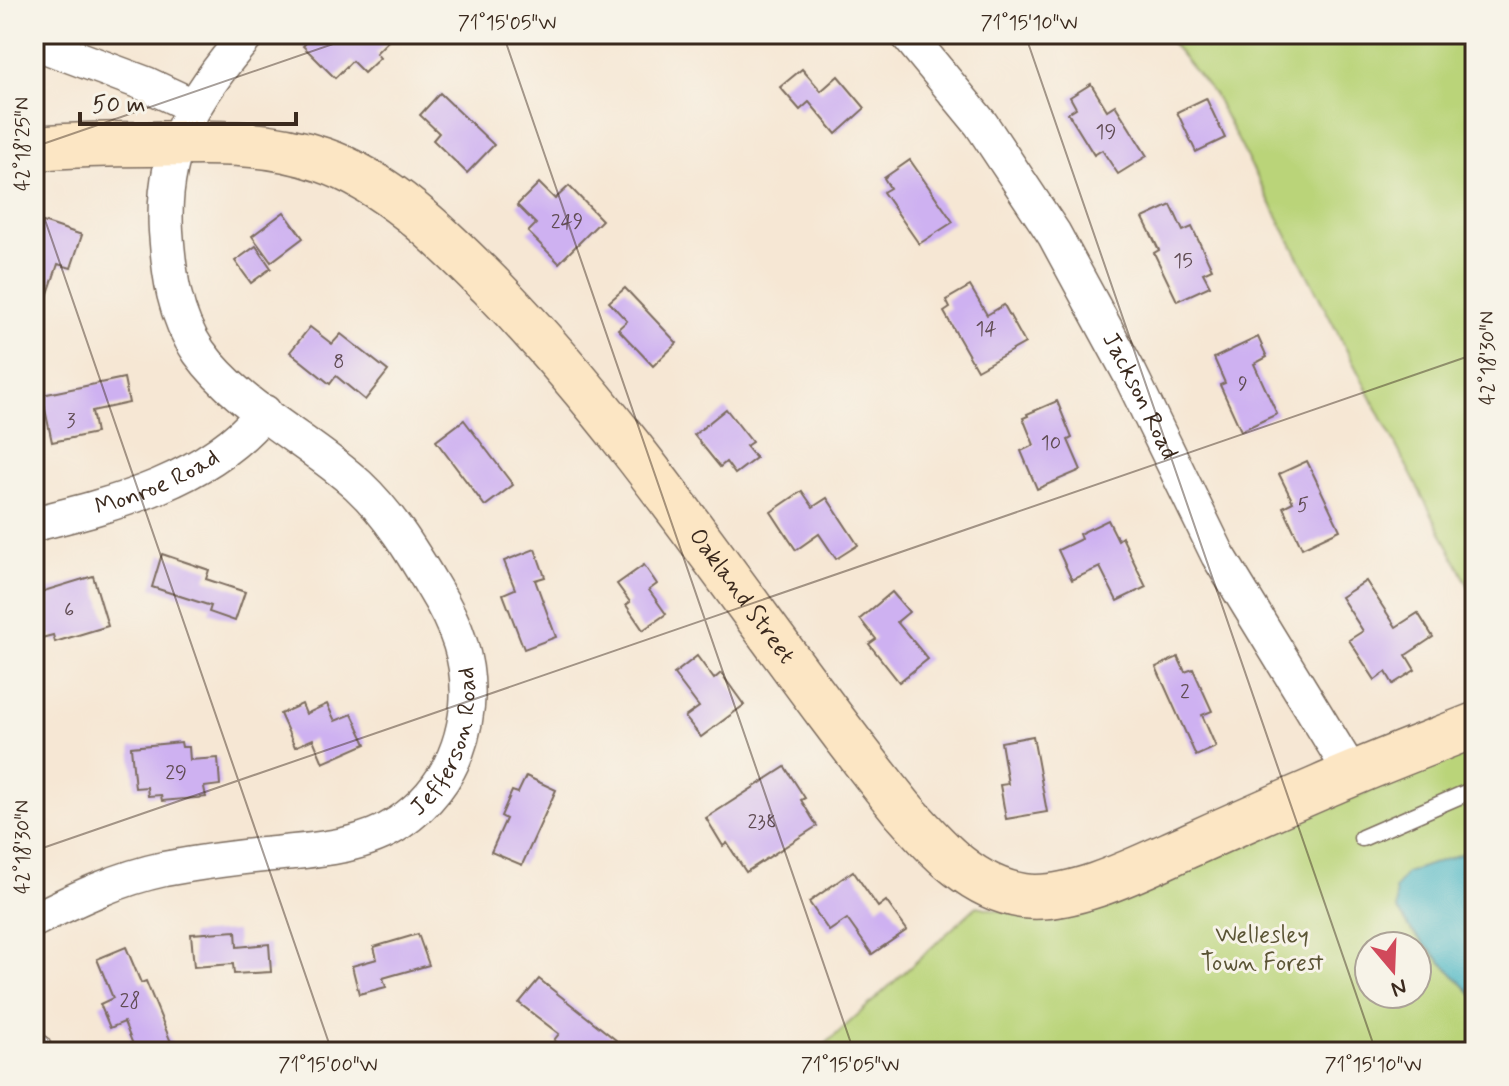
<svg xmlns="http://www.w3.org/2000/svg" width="1509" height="1086" font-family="Mynerve,sans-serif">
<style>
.green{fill:#bad479;stroke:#7a7f4c;stroke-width:2;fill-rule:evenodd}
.water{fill:#49b6c4;stroke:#427071;stroke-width:2}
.building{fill:#ceb1f1}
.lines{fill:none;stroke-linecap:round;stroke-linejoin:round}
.lane-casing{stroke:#7c6c5e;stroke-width:19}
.street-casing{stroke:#7c6c5e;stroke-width:37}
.secondary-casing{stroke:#7c6c5e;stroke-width:47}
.lane{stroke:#fff;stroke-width:16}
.street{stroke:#fff;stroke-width:34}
.secondary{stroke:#fce6c4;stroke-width:44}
.ticks{fill:none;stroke:#3b2a1e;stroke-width:2;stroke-opacity:0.45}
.labels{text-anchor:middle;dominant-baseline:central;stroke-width:6;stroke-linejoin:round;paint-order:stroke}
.number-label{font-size:20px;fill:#604c53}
.street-label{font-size:24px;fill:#3b2a1e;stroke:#f7f3e8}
.park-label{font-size:24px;fill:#5b5435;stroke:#f7f3e8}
.neatline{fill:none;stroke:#3b2a1e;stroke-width:3}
.ticks-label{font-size:20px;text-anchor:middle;fill:#3b2a1e}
</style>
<rect width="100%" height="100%" fill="#f7f3e8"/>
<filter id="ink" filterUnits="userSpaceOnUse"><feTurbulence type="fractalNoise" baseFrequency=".0125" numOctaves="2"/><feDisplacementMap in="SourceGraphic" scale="16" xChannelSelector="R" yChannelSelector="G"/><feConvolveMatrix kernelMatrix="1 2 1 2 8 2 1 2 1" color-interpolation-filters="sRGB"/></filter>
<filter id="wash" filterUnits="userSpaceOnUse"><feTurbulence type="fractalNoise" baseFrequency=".006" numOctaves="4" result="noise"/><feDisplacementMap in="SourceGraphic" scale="32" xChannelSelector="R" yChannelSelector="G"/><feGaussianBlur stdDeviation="1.8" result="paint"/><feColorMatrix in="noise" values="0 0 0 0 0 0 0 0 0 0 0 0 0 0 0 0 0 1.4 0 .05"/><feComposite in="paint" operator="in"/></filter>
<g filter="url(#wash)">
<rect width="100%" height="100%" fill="#f6e7d4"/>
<g class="green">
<path d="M1164 34H1475V598L1214 94Z"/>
<path d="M1475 747V849L1406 873 1410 929 1475 997V1052H817L977 906 1001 911 1129 891ZM1369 946H1417V994H1369Z"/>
</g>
<path class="water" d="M1475 849V997L1410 929 1397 909 1395 889 1406 873Z"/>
<g id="blocks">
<g class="building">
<path d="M315 34H395L376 53 380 58 364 73 352 61 335 78 303 46Z"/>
<path d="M802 69 821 91 838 76 865 108 836 134 809 102 800 110 780 87Z"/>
<path d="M1091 84 1107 110 1115 105 1147 156 1118 174 1102 150 1094 155 1068 113 1076 108 1070 97Z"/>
<path d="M440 93 494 145 467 173 433 140 439 133 420 115Z"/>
<path d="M1206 98 1225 138 1196 152 1177 112Z"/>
<path d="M910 160 953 222 919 244 883 192 890 188 884 178Z"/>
<path d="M539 183 555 199 569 186 602 220 559 263 528 232 536 224 517 205Z"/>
<path d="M1171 205 1183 231 1192 227 1212 269 1203 273 1210 286 1177 301 1154 253 1159 250 1143 218Z"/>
<path d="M284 212 303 238 271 262 252 236Z"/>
<path d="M34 219 82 235 71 268 58 264 38 323 34 322Z"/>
<path d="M256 246 271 268 251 283 235 261Z"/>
<path d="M970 286 987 315 1004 305 1025 343 977 370 944 312 950 308 946 300Z"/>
<path d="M625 288 677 343 653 366 618 329 627 321 609 302Z"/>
<path d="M310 327 332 344 341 334 388 371 365 400 336 376 330 384 290 352Z"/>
<path d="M1258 337 1267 357 1254 364 1277 414 1241 431 1220 385 1225 383 1214 358Z"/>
<path d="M124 378 129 403 92 411 96 433 52 442 42 395Z"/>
<path d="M1057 401 1072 438 1068 440 1081 470 1037 489 1021 451 1034 445 1023 418 1028 416 1027 414Z"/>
<path d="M726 409 752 442 746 446 756 458 735 474 726 462 720 467 694 435Z"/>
<path d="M464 420 513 485 485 506 436 441Z"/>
<path d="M1307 461 1340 530 1302 548 1283 507 1293 502 1279 474Z"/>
<path d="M802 491 813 507 827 498 858 545 836 559 819 534 796 550 771 512Z"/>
<path d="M1108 520 1118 540 1122 537 1146 587 1117 601 1100 567 1072 580 1058 550 1081 539 1079 534Z"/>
<path d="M535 549 545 577 535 580 556 637 524 649 503 594 515 589 504 561Z"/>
<path d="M162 554 209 570 206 579 245 592 235 621 209 612 211 606 152 587Z"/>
<path d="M644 565 657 584 649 590 666 614 643 630 626 605 630 602 617 584Z"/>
<path d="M93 576 108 626 55 642 53 635 34 640V594Z"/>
<path d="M1366 581 1396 627 1418 613 1433 637 1406 655 1415 670 1393 684 1386 672 1375 680 1349 640 1363 631 1341 597Z"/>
<path d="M892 592 909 612 897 622 928 659 899 682 869 644 876 639 860 619Z"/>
<path d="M697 656 714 679 721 673 744 705 701 737 685 717 699 707 674 674Z"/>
<path d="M1178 657 1185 672 1193 669 1212 711 1202 715 1216 747 1196 756 1156 667Z"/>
<path d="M302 704 306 714 327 704 335 721 352 714 366 744 323 763 313 739 295 747 280 714Z"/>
<path d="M1033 736 1047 812 1006 819 1000 785 1008 784 1001 742Z"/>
<path d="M181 742 182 747H189L190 760 218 758 220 785 204 787 206 797 162 801 161 795 148 796 147 787 135 788 131 747Z"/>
<path d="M785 767 805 798 801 800 817 826 746 872 727 843 723 846 706 818Z"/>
<path d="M526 776 556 790 522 865 491 852 506 819 501 816 512 791 518 793Z"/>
<path d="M853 871 878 907 886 901 907 930 872 954 847 919 829 931 809 902Z"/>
<path d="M236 931 237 947 269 944 271 972 234 974 233 964 194 967 191 934Z"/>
<path d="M418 934 429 965 383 978 386 987 359 994 352 966 377 959 374 947Z"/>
<path d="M126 947 141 983 146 981 175 1052H136L124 1022 110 1028 100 1004 113 998 97 959Z"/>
<path d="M539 979 631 1052H570L554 1040 559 1034 519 1003Z"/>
</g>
</g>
</g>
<g filter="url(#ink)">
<use href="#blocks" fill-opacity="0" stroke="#7c6c5e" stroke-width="2"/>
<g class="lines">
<g class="lane-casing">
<path id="lane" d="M1362 838 1475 789"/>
</g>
<g class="street-casing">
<g id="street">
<path id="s1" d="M907 34 981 124 1054 234 1130 374 1218 555 1352 774"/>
<path d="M34 42 146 84 193 106"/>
<path id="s2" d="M34 524C115 504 209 480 264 412"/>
<path id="s3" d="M34 920C76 899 117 879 164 869 197 863 230 858 263 855 308 850 361 849 399 823 440 795 462 756 467 706 471 661 456 624 433 587 411 550 389 514 358 485 309 440 238 407 199 352 174 316 169 274 166 231 161 148 195 95 248 34"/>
<path d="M34 1049 35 1052"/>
</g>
</g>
<g class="secondary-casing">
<g id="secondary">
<path id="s4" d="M34 148C72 145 111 144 149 144 207 142 267 140 323 160 388 182 443 238 491 286 647 446 763 637 903 810 936 847 971 888 1023 896 1073 903 1145 865 1190 845 1232 826 1275 807 1317 789 1369 766 1422 746 1475 725"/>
</g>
</g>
<use href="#lane" class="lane"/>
<use href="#street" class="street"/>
<use href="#secondary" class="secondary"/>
</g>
</g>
<path class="ticks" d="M503 34 854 1052M1025 34 1376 1052M34 147 362 34M34 188 332 1052M34 851 1475 354"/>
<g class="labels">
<g class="number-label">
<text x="1106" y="132">19</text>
<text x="567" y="222">249</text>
<text x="1183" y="261">15</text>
<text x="986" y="329">14</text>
<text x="339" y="362">8</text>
<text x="1243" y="384">9</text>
<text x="71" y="421">3</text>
<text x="1051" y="443">10</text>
<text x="1303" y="505">5</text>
<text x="69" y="610">6</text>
<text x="1185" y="692">2</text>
<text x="176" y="773">29</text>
<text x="762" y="822">238</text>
<text x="130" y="1001">28</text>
</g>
<g class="street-label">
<text stroke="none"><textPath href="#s1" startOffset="432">Jackson Road</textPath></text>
<text stroke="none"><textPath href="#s2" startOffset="130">Monroe Road</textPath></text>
<text stroke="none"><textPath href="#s4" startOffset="902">Oakland Street</textPath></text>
<text stroke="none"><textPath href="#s3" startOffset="480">Jefferson Road</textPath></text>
</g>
<g class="park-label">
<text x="1262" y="935">Wellesley<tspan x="1262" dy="28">Town Forest</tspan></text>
</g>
</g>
<rect width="1509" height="1086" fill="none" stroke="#f7f3e8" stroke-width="88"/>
<g transform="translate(1393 970) rotate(161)"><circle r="38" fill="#f7f3e8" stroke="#aca397" stroke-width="2"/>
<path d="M0-6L14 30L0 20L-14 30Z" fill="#d1495b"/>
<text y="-12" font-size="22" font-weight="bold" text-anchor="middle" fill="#3b2a1e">N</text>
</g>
<path d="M80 112v12h216v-12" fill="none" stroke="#3b2a1e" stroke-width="4"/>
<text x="92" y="112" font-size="24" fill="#3b2a1e" stroke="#f7f3e8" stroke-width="6" paint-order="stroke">50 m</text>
<rect x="44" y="44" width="1421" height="998" class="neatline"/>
<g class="ticks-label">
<text x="507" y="29">71°15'05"W</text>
<text x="1029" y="29">71°15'10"W</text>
<text transform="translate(22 144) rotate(-90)" y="7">42°18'25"N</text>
<text transform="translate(1487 358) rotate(-90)" y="7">42°18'30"N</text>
<text transform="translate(22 847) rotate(-90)" y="7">42°18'30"N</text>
<text x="328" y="1071">71°15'00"W</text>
<text x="850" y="1071">71°15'05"W</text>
<text x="1373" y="1071">71°15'10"W</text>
</g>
</svg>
